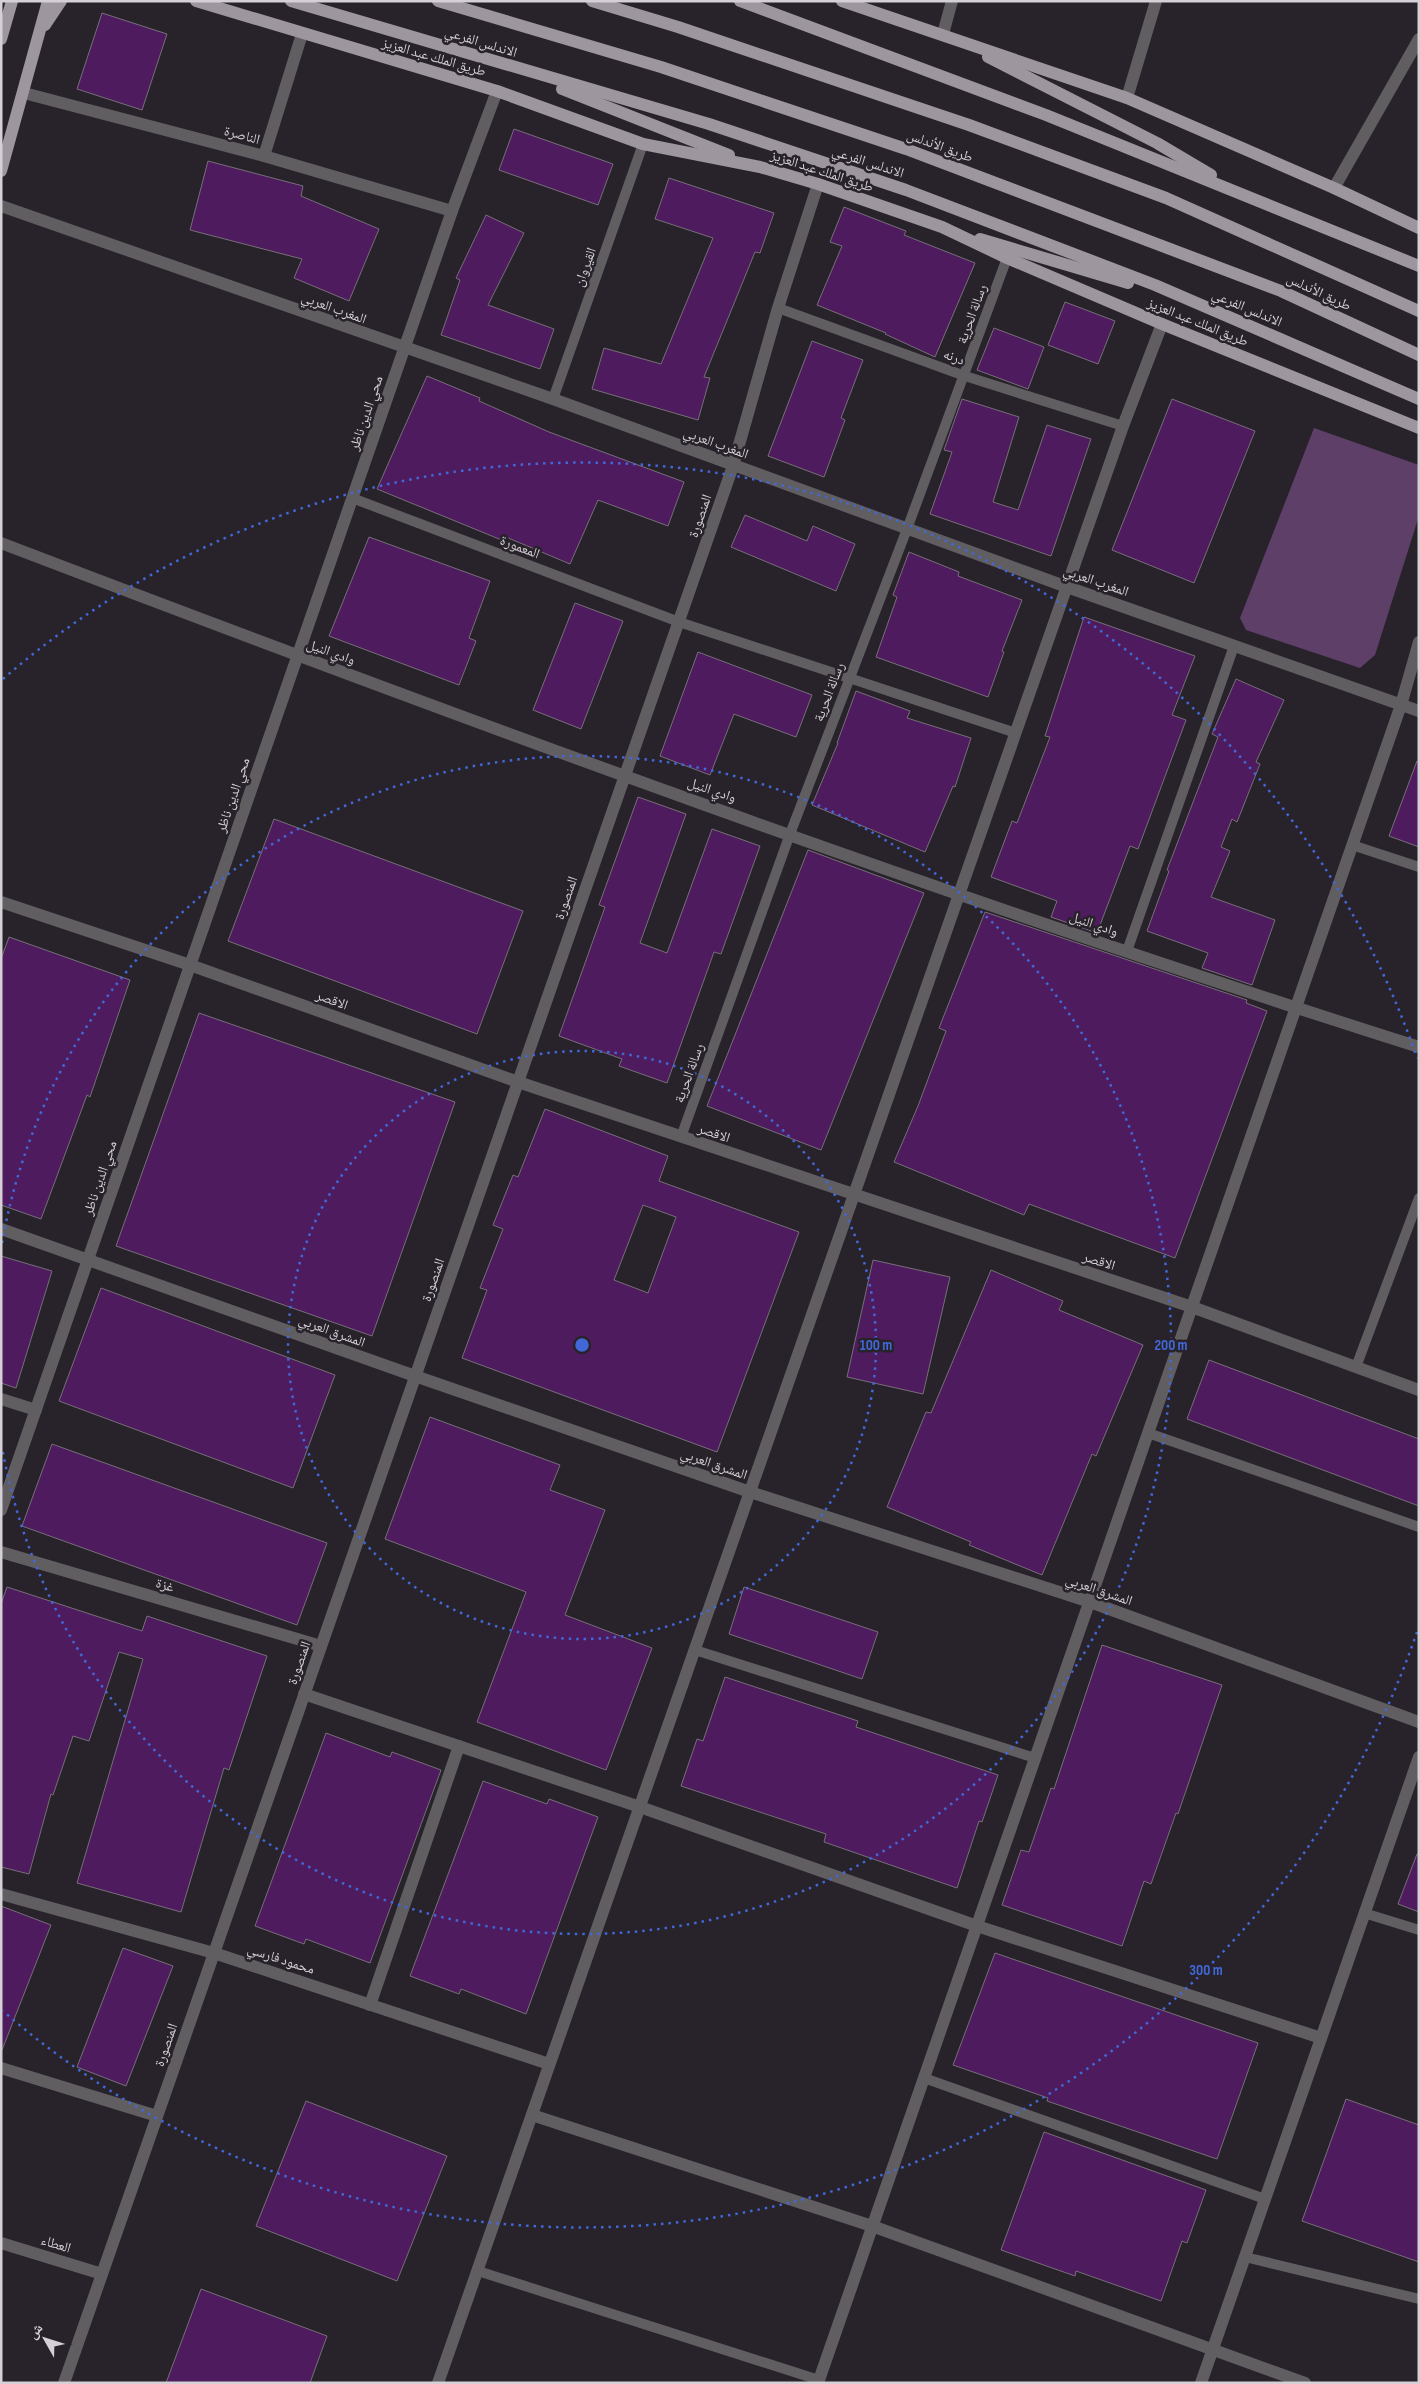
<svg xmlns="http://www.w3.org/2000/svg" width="1420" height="2384" font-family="'Sofia Sans Condensed','Noto Naskh Arabic',sans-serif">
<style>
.green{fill:#5d3f68}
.building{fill:#4e1c5e;stroke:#766f78;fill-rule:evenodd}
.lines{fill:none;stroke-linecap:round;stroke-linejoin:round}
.service{stroke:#615e62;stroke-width:10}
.minor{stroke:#615e62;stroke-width:12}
.primary{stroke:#9d969f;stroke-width:12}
.ring{fill:none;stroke:#4268d7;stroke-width:2.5;stroke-dasharray:2.5 5}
.labels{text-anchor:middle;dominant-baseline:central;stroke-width:5;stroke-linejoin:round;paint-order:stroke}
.street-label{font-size:14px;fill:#d4d0d5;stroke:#28222a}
.centre{fill:#4268d7;stroke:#28222a;stroke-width:2.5}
.ring-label{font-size:15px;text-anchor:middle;font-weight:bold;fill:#4268d7;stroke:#28222a;stroke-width:5;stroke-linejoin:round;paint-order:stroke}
</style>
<rect width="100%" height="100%" fill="#28222a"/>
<path class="green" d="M1314 428 1419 465V516L1375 655 1360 668 1246 630 1240 618Z"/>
<g class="building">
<path d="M102 13 167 34 142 110 77 89Z"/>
<path d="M514 129 613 164 598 205 499 170Z"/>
<path d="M208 161 303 186 301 196 379 229 349 301 294 278 302 259 190 230Z"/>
<path d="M669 178 774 213 760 253 755 252 704 377 710 378 698 420 592 389 604 348 661 364 713 238 655 219Z"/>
<path d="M844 207 906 231 904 235 975 263 935 357 885 334 886 333 817 305 842 246 830 242Z"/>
<path d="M486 215 524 233 488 305 554 329 540 369 441 335 460 280 456 278Z"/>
<path d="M1065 302 1115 321 1098 364 1048 345Z"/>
<path d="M994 328 1044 347 1028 389 977 370Z"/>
<path d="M812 341 863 360 841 418 845 420 824 477 768 456Z"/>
<path d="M427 376 480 398 479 401 549 432 684 482 668 526 598 500 570 564 506 537 504 541 377 489Z"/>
<path d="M962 399 1019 417 993 502 1018 510 1047 425 1091 439 1051 556 930 514 952 452 944 450Z"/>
<path d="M1172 399 1255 431 1194 583 1112 550Z"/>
<path d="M745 515 807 541 813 526 855 544 836 591 731 547Z"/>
<path d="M369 537 490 581 469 638 476 641 459 685 329 636Z"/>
<path d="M909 552 959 572 958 576 1022 600 1002 651 1004 652 988 697 876 657 897 597 893 595Z"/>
<path d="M575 603 623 621 581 729 533 710Z"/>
<path d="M1084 617 1195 656 1172 715 1186 720 1138 849 1130 846 1097 933 1051 917 1057 901 991 877 1012 821 1017 823 1050 737 1045 736Z"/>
<path d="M698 652 812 695 796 737 734 714 710 775 660 756Z"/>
<path d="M1236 679 1284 700 1256 762 1260 764 1237 822 1232 819 1221 847 1230 851 1211 897 1275 920 1252 985 1202 968 1208 953 1147 931 1169 871 1167 870 1218 737 1212 734Z"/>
<path d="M856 691 910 711 907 718 971 738 955 787 953 786 925 852 812 805 838 743H837Z"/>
<path d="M1417 761 1419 762V847L1389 836Z"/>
<path d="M638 797 686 814 640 943 667 953 712 829 760 846 721 954 714 952 667 1083 619 1066 622 1059 559 1036 605 907 599 905Z"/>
<path d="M274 819 523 911 477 1034 228 941Z"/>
<path d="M808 850 924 893 821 1150 707 1106Z"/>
<path d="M985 912 1247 1000 1246 1003 1267 1011 1175 1258 1029 1204 1024 1215 894 1162 918 1106 946 1031 939 1028Z"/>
<path d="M9 937 130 980 90 1097 87 1095 41 1219 1 1205V959Z"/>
<path d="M199 1013 455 1102 372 1336 116 1246Z"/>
<path d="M545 1109 668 1156 659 1181 799 1232 717 1452 462 1358 487 1290 480 1288 503 1229 493 1225 513 1175 518 1177ZM643 1205 676 1217 648 1293 614 1280Z"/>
<path d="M1 1256 52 1271 16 1388 1 1383Z"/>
<path d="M873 1260 950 1277 923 1394 847 1377Z"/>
<path d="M991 1270 1063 1301 1059 1310 1143 1345 1096 1456 1092 1454 1042 1575 969 1545 971 1542 887 1507 926 1412 931 1413Z"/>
<path d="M101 1288 335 1375 293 1488 59 1401Z"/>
<path d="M1209 1360 1419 1439V1506L1187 1419Z"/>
<path d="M430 1417 560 1465 550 1490 605 1510 565 1615 652 1648 606 1770 477 1722 526 1592 385 1539Z"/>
<path d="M52 1444 327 1543 297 1625 22 1526Z"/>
<path d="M7 1587 142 1631 147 1616 267 1656 229 1770 224 1768 181 1912 77 1883 143 1659 119 1652 89 1741 73 1736 53 1795 51 1794 29 1874 1 1867V1604Z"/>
<path d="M744 1587 878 1632 862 1679 729 1634Z"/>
<path d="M1102 1645 1222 1685 1178 1814 1176 1813 1151 1884 1144 1881 1122 1946 1002 1905 1021 1850 1029 1852 1051 1788 1054 1789Z"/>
<path d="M725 1677 858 1721 856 1727 998 1775 982 1822 979 1821 957 1888 824 1842 826 1834 681 1786 697 1739 703 1741Z"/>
<path d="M326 1733 390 1757 392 1752 441 1770 370 1963 306 1939 304 1944 255 1926Z"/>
<path d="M483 1781 547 1804 549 1799 598 1817 526 2014 461 1989 459 1994 410 1976Z"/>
<path d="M1417 1854H1419V1912L1398 1904Z"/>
<path d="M1 1906 51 1925 2 2050H1Z"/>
<path d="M123 1948 173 1966 126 2086 77 2067Z"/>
<path d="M995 1953 1258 2043 1217 2159 1047 2101 1048 2098 953 2065Z"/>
<path d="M1346 2099 1419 2125V2262L1302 2221Z"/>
<path d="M306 2101 447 2156 397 2281 256 2226Z"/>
<path d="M1044 2132 1206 2190 1187 2243 1182 2241 1161 2301 1076 2271 1075 2276 1001 2250Z"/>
<path d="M201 2289 327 2336 310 2383H166Z"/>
</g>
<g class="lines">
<g class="service">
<path d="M778 308 965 376 1123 426"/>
<path d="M553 399 643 144"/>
<path d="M352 498 679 622 1016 733"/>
<path d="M1352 845 1419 867"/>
<path d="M1127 951 1234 646"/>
<path d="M681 1137 790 834 907 529 1007 258"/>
<path d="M1356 1367 1419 1198"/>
<path d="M1148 1433 1419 1527"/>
<path d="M695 1650 1035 1758"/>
<path d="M1364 1913 1419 1930"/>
<path d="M924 2078 1265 2199"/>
<path d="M1245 2257 1419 2299"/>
<path d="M478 2271 819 2380"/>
</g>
<g class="minor">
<path d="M943 34 952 1"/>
<path d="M24 93 264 156 452 211"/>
<path d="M1127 98 1156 1"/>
<path d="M264 156 302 34"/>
<path d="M1334 188 1419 39"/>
<path d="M1 206 553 399 1067 587 1419 711"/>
<path d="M1 543C470 722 941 896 1419 1047"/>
<path d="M1 902 190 965 518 1082 1192 1307 1419 1390"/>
<path d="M1 1229 415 1376 750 1492 1090 1602 1419 1722"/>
<path d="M1 1399 36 1410"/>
<path d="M1 1510 452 211 497 91"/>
<path d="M1 1552 321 1646"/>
<path d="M304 1694 640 1807 977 1926 1321 2038"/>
<path d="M1 1894 214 1953 549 2064"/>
<path d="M370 2005 459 1746"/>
<path d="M1 2068 157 2116"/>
<path d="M532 2115 872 2226 1305 2383"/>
<path d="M1 2243 102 2274"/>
<path d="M64 2383 733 466 778 308 818 184"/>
<path d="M438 2383 1123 426 1162 324"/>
<path d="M818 2383 1401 705 1419 642"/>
<path d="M1201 2383 1419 1757"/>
</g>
<g class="primary">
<path d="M196 1 497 91 643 144 760 167 818 184 942 227 1007 258 1162 324 1419 428"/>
<path d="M291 1 709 124 906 190 1155 285 1419 399"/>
<path d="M438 1 661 67 906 149 1281 291 1419 355"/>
<path d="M592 1 678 27 969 125 1166 198 1419 311"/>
<path d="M740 1 1046 115 1419 266"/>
<path d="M842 1 1127 98 1334 188 1419 228"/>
<path d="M45 25 61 1"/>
<path d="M1 39 12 1"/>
<path d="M988 57 1157 143 1211 175"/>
<path d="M562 89 729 155"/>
<path d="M1 171 48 1"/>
<path d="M980 239 1128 283"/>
</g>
</g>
<g class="ring">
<circle cx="582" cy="1345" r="294"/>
<path d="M2 1243A589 589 0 1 1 2 1447"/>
<path d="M1417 1632A883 883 0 0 1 3 2011M3 679A883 883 0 0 1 1417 1058"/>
</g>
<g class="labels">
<g class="street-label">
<text transform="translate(481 42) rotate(17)">الاندلس الفرعي</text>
<text transform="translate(434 57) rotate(16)">طريق الملك عبد العزيز</text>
<text transform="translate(242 135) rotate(15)">الناصرة</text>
<text transform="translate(940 146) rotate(20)">طريق الأندلس</text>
<text transform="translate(868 162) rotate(18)">الاندلس الفرعي</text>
<text transform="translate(822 171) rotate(18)">طريق الملك عبد العزيز</text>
<text transform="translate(585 267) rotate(-70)">القيروان</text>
<text transform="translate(1319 292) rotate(25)">طريق الأندلس</text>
<text transform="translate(334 308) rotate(20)">المغرب العربي</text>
<text transform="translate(1247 308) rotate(23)">الاندلس الفرعي</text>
<text transform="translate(972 314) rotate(-70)">رسالة الحرية</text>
<text transform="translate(1198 322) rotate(22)">طريق الملك عبد العزيز</text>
<text transform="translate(954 357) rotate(20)">درنه</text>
<text transform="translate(366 413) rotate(-71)">محي الدين ناظر</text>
<text transform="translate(716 443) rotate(20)">المغرب العربي</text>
<text transform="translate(700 516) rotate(-71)">المنصورة</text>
<text transform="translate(520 547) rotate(21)">المعمورة</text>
<text transform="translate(1096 581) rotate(19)">المغرب العربي</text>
<text transform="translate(331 652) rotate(20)">وادي النيل</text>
<text transform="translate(829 692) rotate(-69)">رسالة الحرية</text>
<text transform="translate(712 790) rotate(19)">وادي النيل</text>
<text transform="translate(233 795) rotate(-71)">محي الدين ناظر</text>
<text transform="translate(566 898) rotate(-71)">المنصورة</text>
<text transform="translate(1094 924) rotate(19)">وادي النيل</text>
<text transform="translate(332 1000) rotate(20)">الاقصر</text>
<text transform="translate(689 1073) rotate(-70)">رسالة الحرية</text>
<text transform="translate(714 1133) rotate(19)">الاقصر</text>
<text transform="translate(100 1178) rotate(-71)">محي الدين ناظر</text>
<text transform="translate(1099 1261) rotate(18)">الاقصر</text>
<text transform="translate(433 1280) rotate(-71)">المنصورة</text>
<text transform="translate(332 1331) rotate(20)">المشرق العربي</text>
<text transform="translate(714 1464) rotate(19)">المشرق العربي</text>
<text transform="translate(165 1585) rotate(16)">غزة</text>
<text transform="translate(1099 1590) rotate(19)">المشرق العربي</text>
<text transform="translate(299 1663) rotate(-71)">المنصورة</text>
<text transform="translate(281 1959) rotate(18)">محمود فارسي</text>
<text transform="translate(166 2045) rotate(-71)">المنصورة</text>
<text transform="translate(56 2244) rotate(17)">العطاء</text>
</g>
</g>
<circle cx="582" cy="1345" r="8" class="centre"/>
<g class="ring-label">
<text x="876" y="1350">100 m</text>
<text x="1171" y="1350">200 m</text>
<text x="1206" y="1975">300 m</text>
</g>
<rect width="1420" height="2384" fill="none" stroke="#d4d0d5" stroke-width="5"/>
<g transform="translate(45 2339) rotate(309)" stroke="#28222a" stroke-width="4" paint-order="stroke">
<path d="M0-4L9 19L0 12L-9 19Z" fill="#d4d0d5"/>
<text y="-8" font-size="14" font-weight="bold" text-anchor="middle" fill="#d4d0d5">ش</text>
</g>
</svg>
